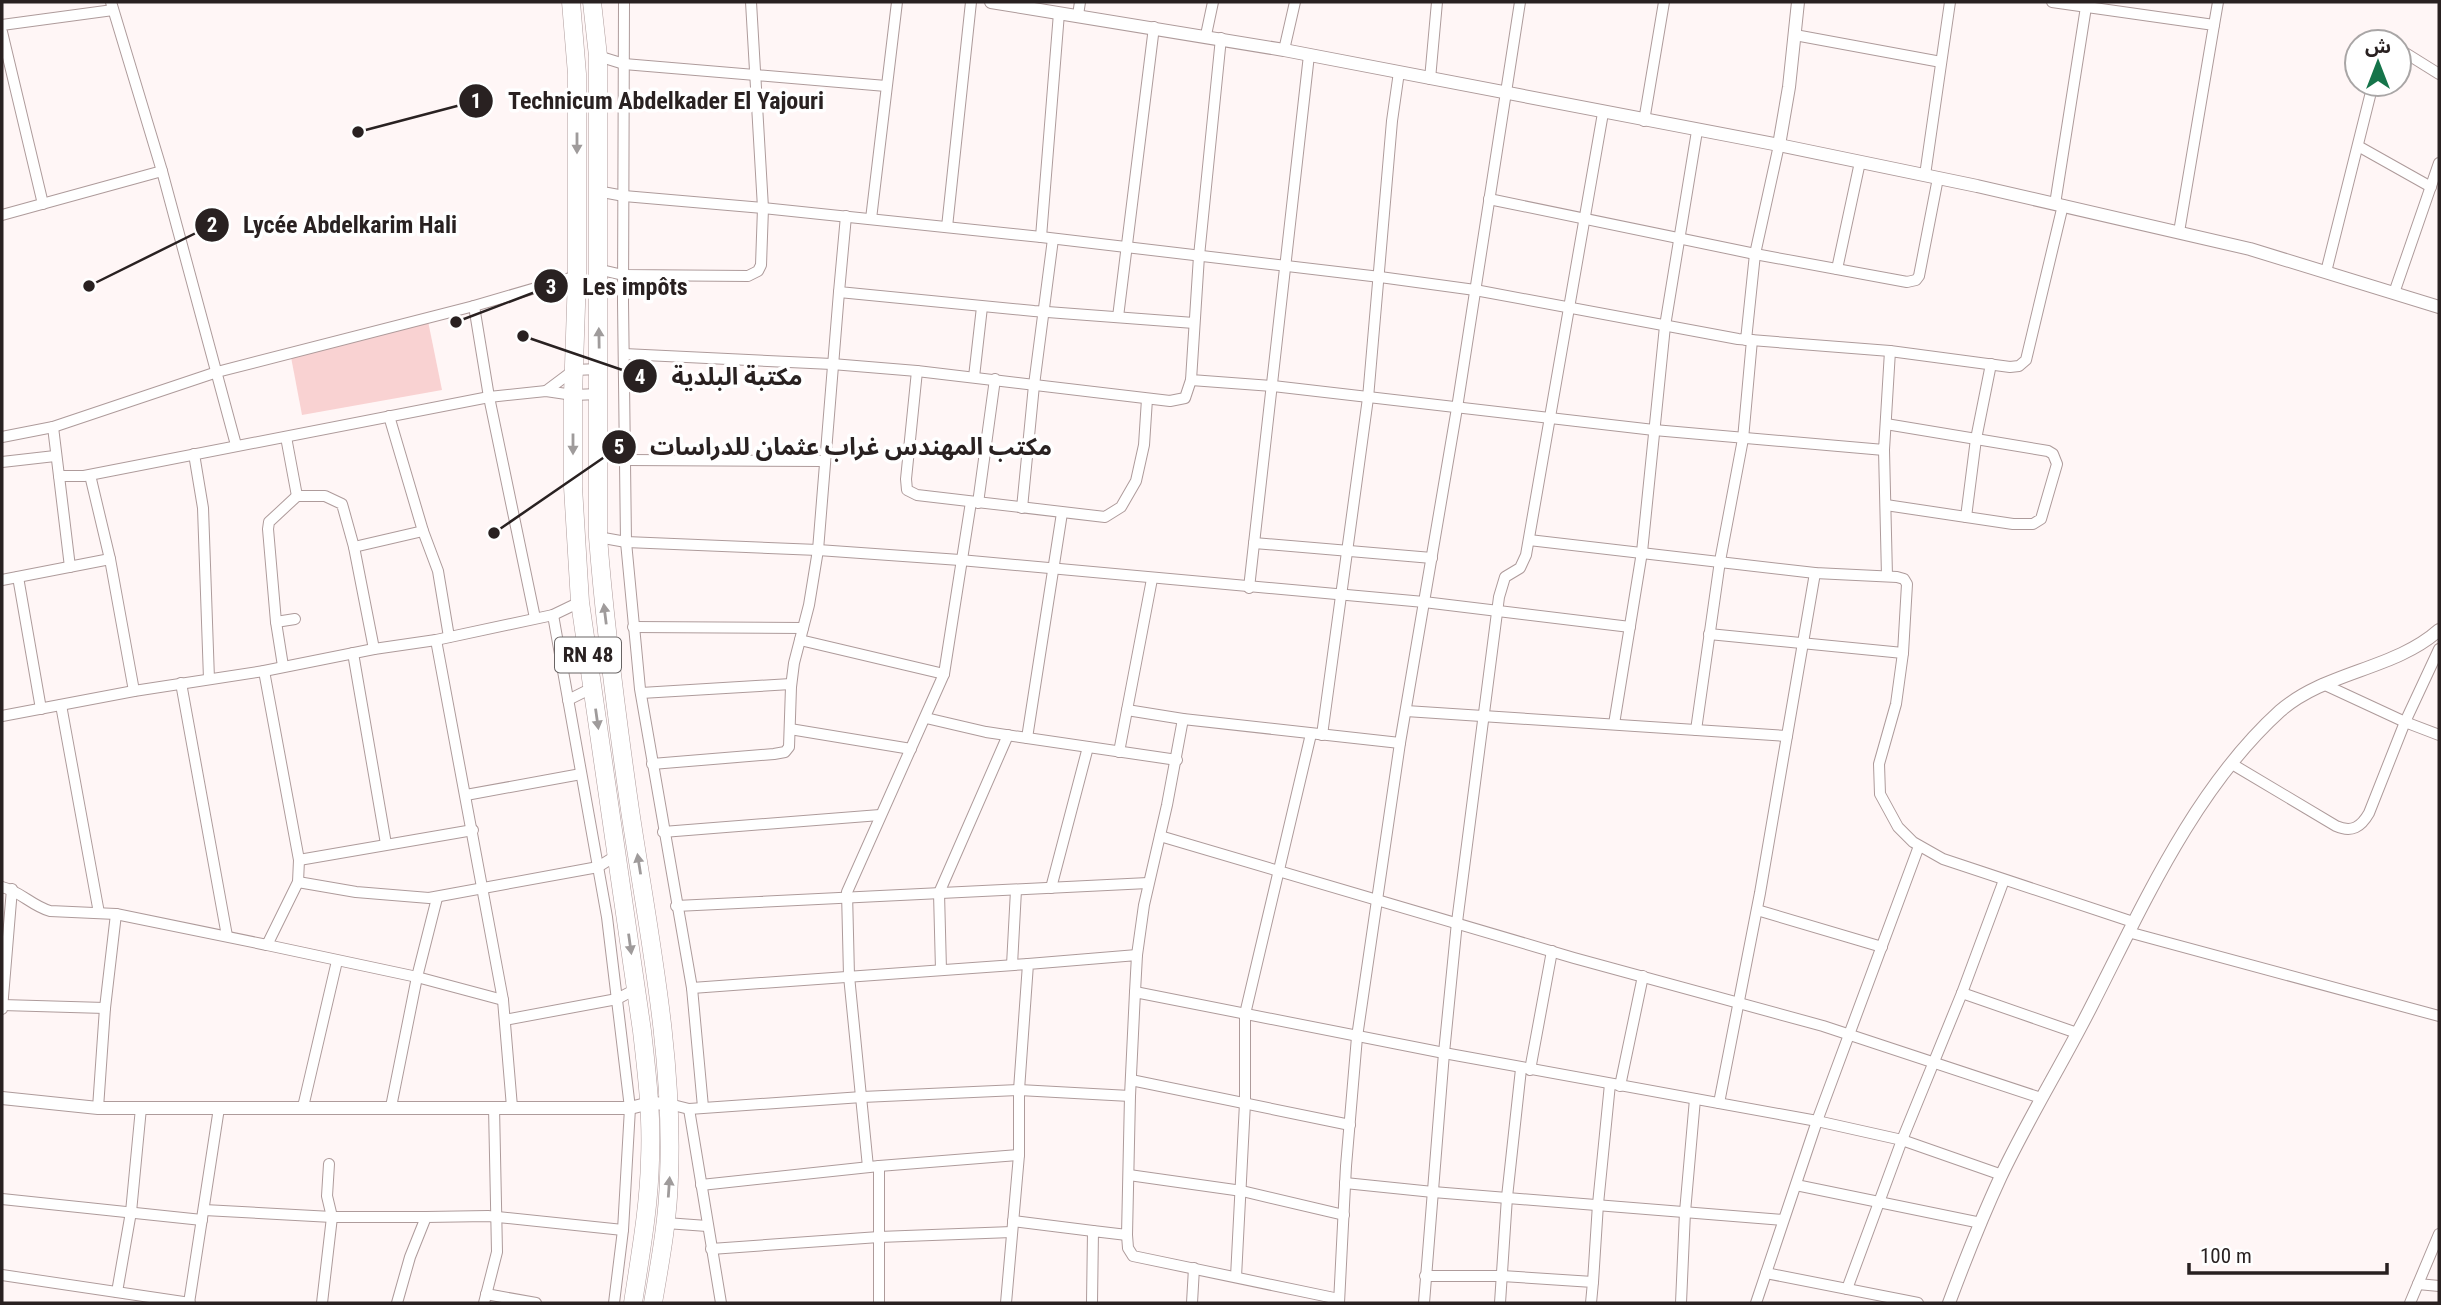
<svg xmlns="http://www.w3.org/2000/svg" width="2441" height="1305" font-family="'Roboto Condensed','Noto Sans Arabic',sans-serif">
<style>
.green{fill:#f9d2d2}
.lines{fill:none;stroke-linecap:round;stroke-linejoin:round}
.minor-casing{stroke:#ae9b9b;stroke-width:12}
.tertiary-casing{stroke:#ae9b9b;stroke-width:14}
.trunk-casing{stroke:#ae9b9b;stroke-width:19}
.minor{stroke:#fff;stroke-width:10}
.tertiary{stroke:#fff;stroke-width:12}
.trunk{stroke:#fff;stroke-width:18}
.oneway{fill:#9f9b9b}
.labels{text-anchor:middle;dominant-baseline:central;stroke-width:7;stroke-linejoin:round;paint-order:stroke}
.shield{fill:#fff;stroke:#696464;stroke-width:2}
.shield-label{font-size:21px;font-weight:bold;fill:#292121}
.leader{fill:none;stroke:#292121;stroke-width:2.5}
.callout-dot{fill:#292121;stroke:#fff;stroke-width:2.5}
.mark-label{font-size:21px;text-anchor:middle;font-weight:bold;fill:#fff}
.callout-label{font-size:24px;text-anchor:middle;font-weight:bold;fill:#292121;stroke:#fff;stroke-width:7;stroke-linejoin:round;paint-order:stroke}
</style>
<rect width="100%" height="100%" fill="#fff6f6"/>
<path class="green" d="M428 321 442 390 302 415 291 357Z"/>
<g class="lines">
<g class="minor-casing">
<g id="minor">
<path d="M111 2 162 171 236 445"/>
<path d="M624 2 623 302 626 542 640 689 692 988 703 1107"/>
<path d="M2052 2 2214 25 2179 232"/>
<path d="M1078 15 1080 2"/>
<path d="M2 25 113 10"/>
<path d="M2214 25 2218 2"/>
<path d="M2 32 43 204"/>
<path d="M1206 35 1213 2"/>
<path d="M1795 35 1941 62"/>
<path d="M1221 38 1199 256 1191 380 1273 386 1654 430 1884 450 1890 351"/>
<path d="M2399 49 2439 74"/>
<path d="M1284 50 1295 2"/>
<path d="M598 56 624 64 886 86"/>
<path d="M1430 79 1437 2"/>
<path d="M1603 113C1577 260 1553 407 1526 555L1520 568 1505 577 1499 597 1457 922 1444 1053 1817 1121 1902 1140 2002 1175"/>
<path d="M1644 121 1664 2"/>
<path d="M2358 146 2431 187"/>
<path d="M1925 175 1950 2"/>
<path d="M597 191 624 196 763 208 1041 237 1380 277 1475 290 1738 339 1890 351 2010 367 2019 366 2026 360 2063 205"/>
<path d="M1489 199 1755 254 1907 282 1916 280 1919 276 1938 178"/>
<path d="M2055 204 2086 7"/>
<path d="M2 215 162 171"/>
<path d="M846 216 839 292 1034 311 1194 323"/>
<path d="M871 219 897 2"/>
<path d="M947 227 971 2"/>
<path d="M1041 237 1059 13"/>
<path d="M597 269 623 275 748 276 758 271 761 265 763 208 751 2"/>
<path d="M1837 269 1860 162"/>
<path d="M2326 272 2373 84"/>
<path d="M2394 293 2439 163"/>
<path d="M474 306 489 397 535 618"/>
<path d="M1118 317 1154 27"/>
<path d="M1746 340 1755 254 1779 145"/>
<path d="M624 354 832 364 917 371 1170 401 1185 398 1191 380"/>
<path d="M917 371 906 479 907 490 917 495 1105 517 1121 507 1136 481 1144 445 1147 399"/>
<path d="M974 377 982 307"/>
<path d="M546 391 574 370 599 369"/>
<path d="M389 416 423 531 438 571 449 637"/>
<path d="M1886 424 2048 451 2053 454 2057 464 2041 519 2033 524H2013L1886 505"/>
<path d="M53 427 59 476H84L489 397 546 391 573 395 599 394"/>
<path d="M2 437 53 427 217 372 474 306 577 276"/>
<path d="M286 437 297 496"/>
<path d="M1884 450 1887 576"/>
<path d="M194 454 203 508 209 679"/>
<path d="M626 460 825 461"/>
<path d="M2 462 55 456"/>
<path d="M90 475 110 559 134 691"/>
<path d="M59 476 70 567"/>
<path d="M978 503 995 379"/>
<path d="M1022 508 1034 385 1053 239"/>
<path d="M1966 517 1976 439 1991 364"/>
<path d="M598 537 626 542 818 550 960 560 1424 602 1630 627"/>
<path d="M1529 540 1815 573 1897 577 1904 579 1907 584 1903 653 1709 634"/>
<path d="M1254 543 1432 558"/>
<path d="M354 547 423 531"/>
<path d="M18 577 41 709"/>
<path d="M2 580 110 559"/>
<path d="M1249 588 1309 55"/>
<path d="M553 615 607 917 630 1108 623 1230 614 1303"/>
<path d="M276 622 295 619"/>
<path d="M633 627 803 628"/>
<path d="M436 640 503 1000 512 1107"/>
<path d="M800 640 944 674"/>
<path d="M353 653 386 844"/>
<path d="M1903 653 1896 704 1879 764 1880 794 1898 827 1913 842 1943 859 2133 922"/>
<path d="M283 666 276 622 268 529 269 522 297 496H325L342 504 354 547 374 649"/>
<path d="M181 683 227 936"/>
<path d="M2323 684 2405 722 2439 735"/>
<path d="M641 693 791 684"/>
<path d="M568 700 592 688"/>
<path d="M61 705 99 913"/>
<path d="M1127 710 1183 719 1400 743"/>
<path d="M1406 711 1787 736"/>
<path d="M2 716 134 691 264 671 374 649 436 640 553 615 580 602"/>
<path d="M926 718 986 732 1177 760"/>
<path d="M1614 724 1642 552 1665 326 1697 131"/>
<path d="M790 729 911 749"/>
<path d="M1696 730 1720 561 1743 439 1752 340"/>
<path d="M1322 735 1368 398 1392 121 1399 72"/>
<path d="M1027 738 1062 513"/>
<path d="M1119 752 1152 579"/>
<path d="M652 764 774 754 785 752 789 747 791 687 794 663 809 605 818 550 839 292"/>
<path d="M2232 764 2336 826C2352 833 2361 827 2369 813L2405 722 2439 649"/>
<path d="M466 795 581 774"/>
<path d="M663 832 880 815"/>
<path d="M1160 836 1574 958 1823 1026 2041 1098"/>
<path d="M299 860 473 830"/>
<path d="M298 882 356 892 429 898 598 867 617 855"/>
<path d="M2 887C20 891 32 906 50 911L116 914 267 945 298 882 299 860 264 671"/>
<path d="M1051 888 1088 747"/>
<path d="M676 906 1148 883"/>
<path d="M1757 910 1882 947"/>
<path d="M2128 932 2439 1016"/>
<path d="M267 945 417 977 503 1000"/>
<path d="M1137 955 1144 905 1167 805 1183 719"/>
<path d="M1012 965 1016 890"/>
<path d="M941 970 939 893 1008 735"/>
<path d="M692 988 1028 964"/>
<path d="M1962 993 2077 1033"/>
<path d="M2 1005 105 1008"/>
<path d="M2 1009 12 889"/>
<path d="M505 1020 617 999 636 989"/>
<path d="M1530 1070 1552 951"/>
<path d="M1131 1080 1350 1125"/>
<path d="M1620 1086 1643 976"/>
<path d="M1719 1103 1760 893 1815 573"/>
<path d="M669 1104 689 1109 862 1097 1019 1090 1130 1096"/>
<path d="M303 1107 337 961"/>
<path d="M391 1107 417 977 437 898"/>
<path d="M98 1108 105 1008 116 914"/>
<path d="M689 1109 721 1303"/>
<path d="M879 1166V1303"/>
<path d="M868 1167 849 976 847 892 944 674 971 502"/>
<path d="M1129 1175 1242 1191 1344 1215"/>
<path d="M1345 1183 1433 1192 1783 1220"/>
<path d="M701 1185 879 1166 1019 1155"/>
<path d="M1796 1185 1981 1223"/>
<path d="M2 1199 202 1220"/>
<path d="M204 1210 332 1217H426"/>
<path d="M1013 1221 1093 1231"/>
<path d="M666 1223 707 1226"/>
<path d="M1127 1235 1128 1248 1133 1256 1339 1299"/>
<path d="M711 1249 879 1237 1012 1232"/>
<path d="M1766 1273 1918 1303"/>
<path d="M2 1275 190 1303"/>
<path d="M1425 1276H1502L1593 1282 1591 1303"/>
<path d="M1236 1277 1245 1103V1014L1311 734"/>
<path d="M1593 1282 1598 1204 1610 1084"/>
<path d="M2418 1284 2439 1286"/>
<path d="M1847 1289 1902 1140 1962 993 2004 880"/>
<path d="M117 1292 131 1212 141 1108"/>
<path d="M486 1294 536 1303"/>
<path d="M189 1303 219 1108"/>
<path d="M322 1303 332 1217 327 1196 329 1164"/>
<path d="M397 1303 410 1257 426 1217 488 1216 623 1230"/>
<path d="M484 1303 497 1252 494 1107"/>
<path d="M1006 1303 1019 1155V1090L1028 964 1137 955 1135 992"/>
<path d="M1092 1303 1093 1231 1127 1235 1130 1096 1135 992 1444 1053 1424 1303"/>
<path d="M1192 1303 1194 1268"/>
<path d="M1339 1303 1346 1166 1357 1037 1400 743 1457 408 1520 2"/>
<path d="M1500 1303 1507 1197 1521 1069"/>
<path d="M1681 1303 1685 1212 1695 1099"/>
<path d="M1756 1303 1817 1121 1919 846"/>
<path d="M2410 1303 2439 1234"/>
</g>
</g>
<g class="tertiary-casing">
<g id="tertiary">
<path d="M991 2 1284 50 1779 145 1977 186 2250 249 2439 307"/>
<path d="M1779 145 1789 87 1798 2"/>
<path d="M2 1098 98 1108H630L650 1103 669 1104"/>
<path d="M1949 1303C1965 1260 1982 1217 2001 1176 2029 1117 2064 1061 2093 1003 2144 903 2195 788 2280 711 2326 671 2394 670 2439 630"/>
</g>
</g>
<g class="trunk-casing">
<g id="trunk">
<path d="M571 2 577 74V276L573 395V487L580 602 642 1031C647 1074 652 1117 650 1160 649 1208 640 1256 633 1303"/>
<path d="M592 2 598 56V537C605 628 617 719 630 810 648 931 674 1054 669 1177 668 1220 660 1262 653 1303"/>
</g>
</g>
<use href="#minor" class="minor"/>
<use href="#tertiary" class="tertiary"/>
<use href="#trunk" class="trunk"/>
</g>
<defs><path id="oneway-solid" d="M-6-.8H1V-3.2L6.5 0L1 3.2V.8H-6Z" transform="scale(1.75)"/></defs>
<g class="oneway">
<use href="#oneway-solid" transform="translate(577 143) rotate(90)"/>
<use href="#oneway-solid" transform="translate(599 338) rotate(-91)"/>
<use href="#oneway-solid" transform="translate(573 444) rotate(90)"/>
<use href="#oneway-solid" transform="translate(605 614) rotate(-97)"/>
<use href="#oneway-solid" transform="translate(597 719) rotate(82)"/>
<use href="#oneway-solid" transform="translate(639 864) rotate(-99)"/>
<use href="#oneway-solid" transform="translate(630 944) rotate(82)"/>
<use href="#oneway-solid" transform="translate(669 1187) rotate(-86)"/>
</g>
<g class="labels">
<rect class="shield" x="555" y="637.5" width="66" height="35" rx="5"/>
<g class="shield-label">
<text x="588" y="655">RN 48</text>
</g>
</g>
<path class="leader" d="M358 132L476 101M89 286L212 225M456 322L551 286M523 336L640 376M494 533L619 447"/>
<g class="callout-dot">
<circle cx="358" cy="132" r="7"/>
<circle cx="89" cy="286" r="7"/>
<circle cx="456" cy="322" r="7"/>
<circle cx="523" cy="336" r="7"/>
<circle cx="494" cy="533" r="7"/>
<circle cx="476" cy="101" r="18"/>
<circle cx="212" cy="225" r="18"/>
<circle cx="551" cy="286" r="18"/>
<circle cx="640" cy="376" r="18"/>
<circle cx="619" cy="447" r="18"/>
</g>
<g class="mark-label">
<text x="476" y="108">1</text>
<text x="212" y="232">2</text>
<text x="551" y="294">3</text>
<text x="640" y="384">4</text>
<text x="619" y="454">5</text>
</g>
<g class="callout-label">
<text x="666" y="109">Technicum Abdelkader El Yajouri</text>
<text x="350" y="233">Lycée Abdelkarim Hali</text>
<text x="635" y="295">Les impôts</text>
<text x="737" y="385">مكتبة البلدية</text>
<text x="851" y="455">مكتب المهندس غراب عثمان للدراسات</text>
</g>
<rect width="2441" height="1305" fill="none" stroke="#292121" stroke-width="7"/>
<g transform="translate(2378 63)"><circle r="33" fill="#ffffff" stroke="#a9a6a6" stroke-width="2"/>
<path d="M0-5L12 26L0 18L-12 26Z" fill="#15744a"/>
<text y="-10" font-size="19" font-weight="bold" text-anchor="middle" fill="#292121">ش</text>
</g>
<path d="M2189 1263v10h198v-10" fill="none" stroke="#292121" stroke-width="3.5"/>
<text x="2200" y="1263" font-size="21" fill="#292121" stroke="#ffffff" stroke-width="5" paint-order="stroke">100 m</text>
</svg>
